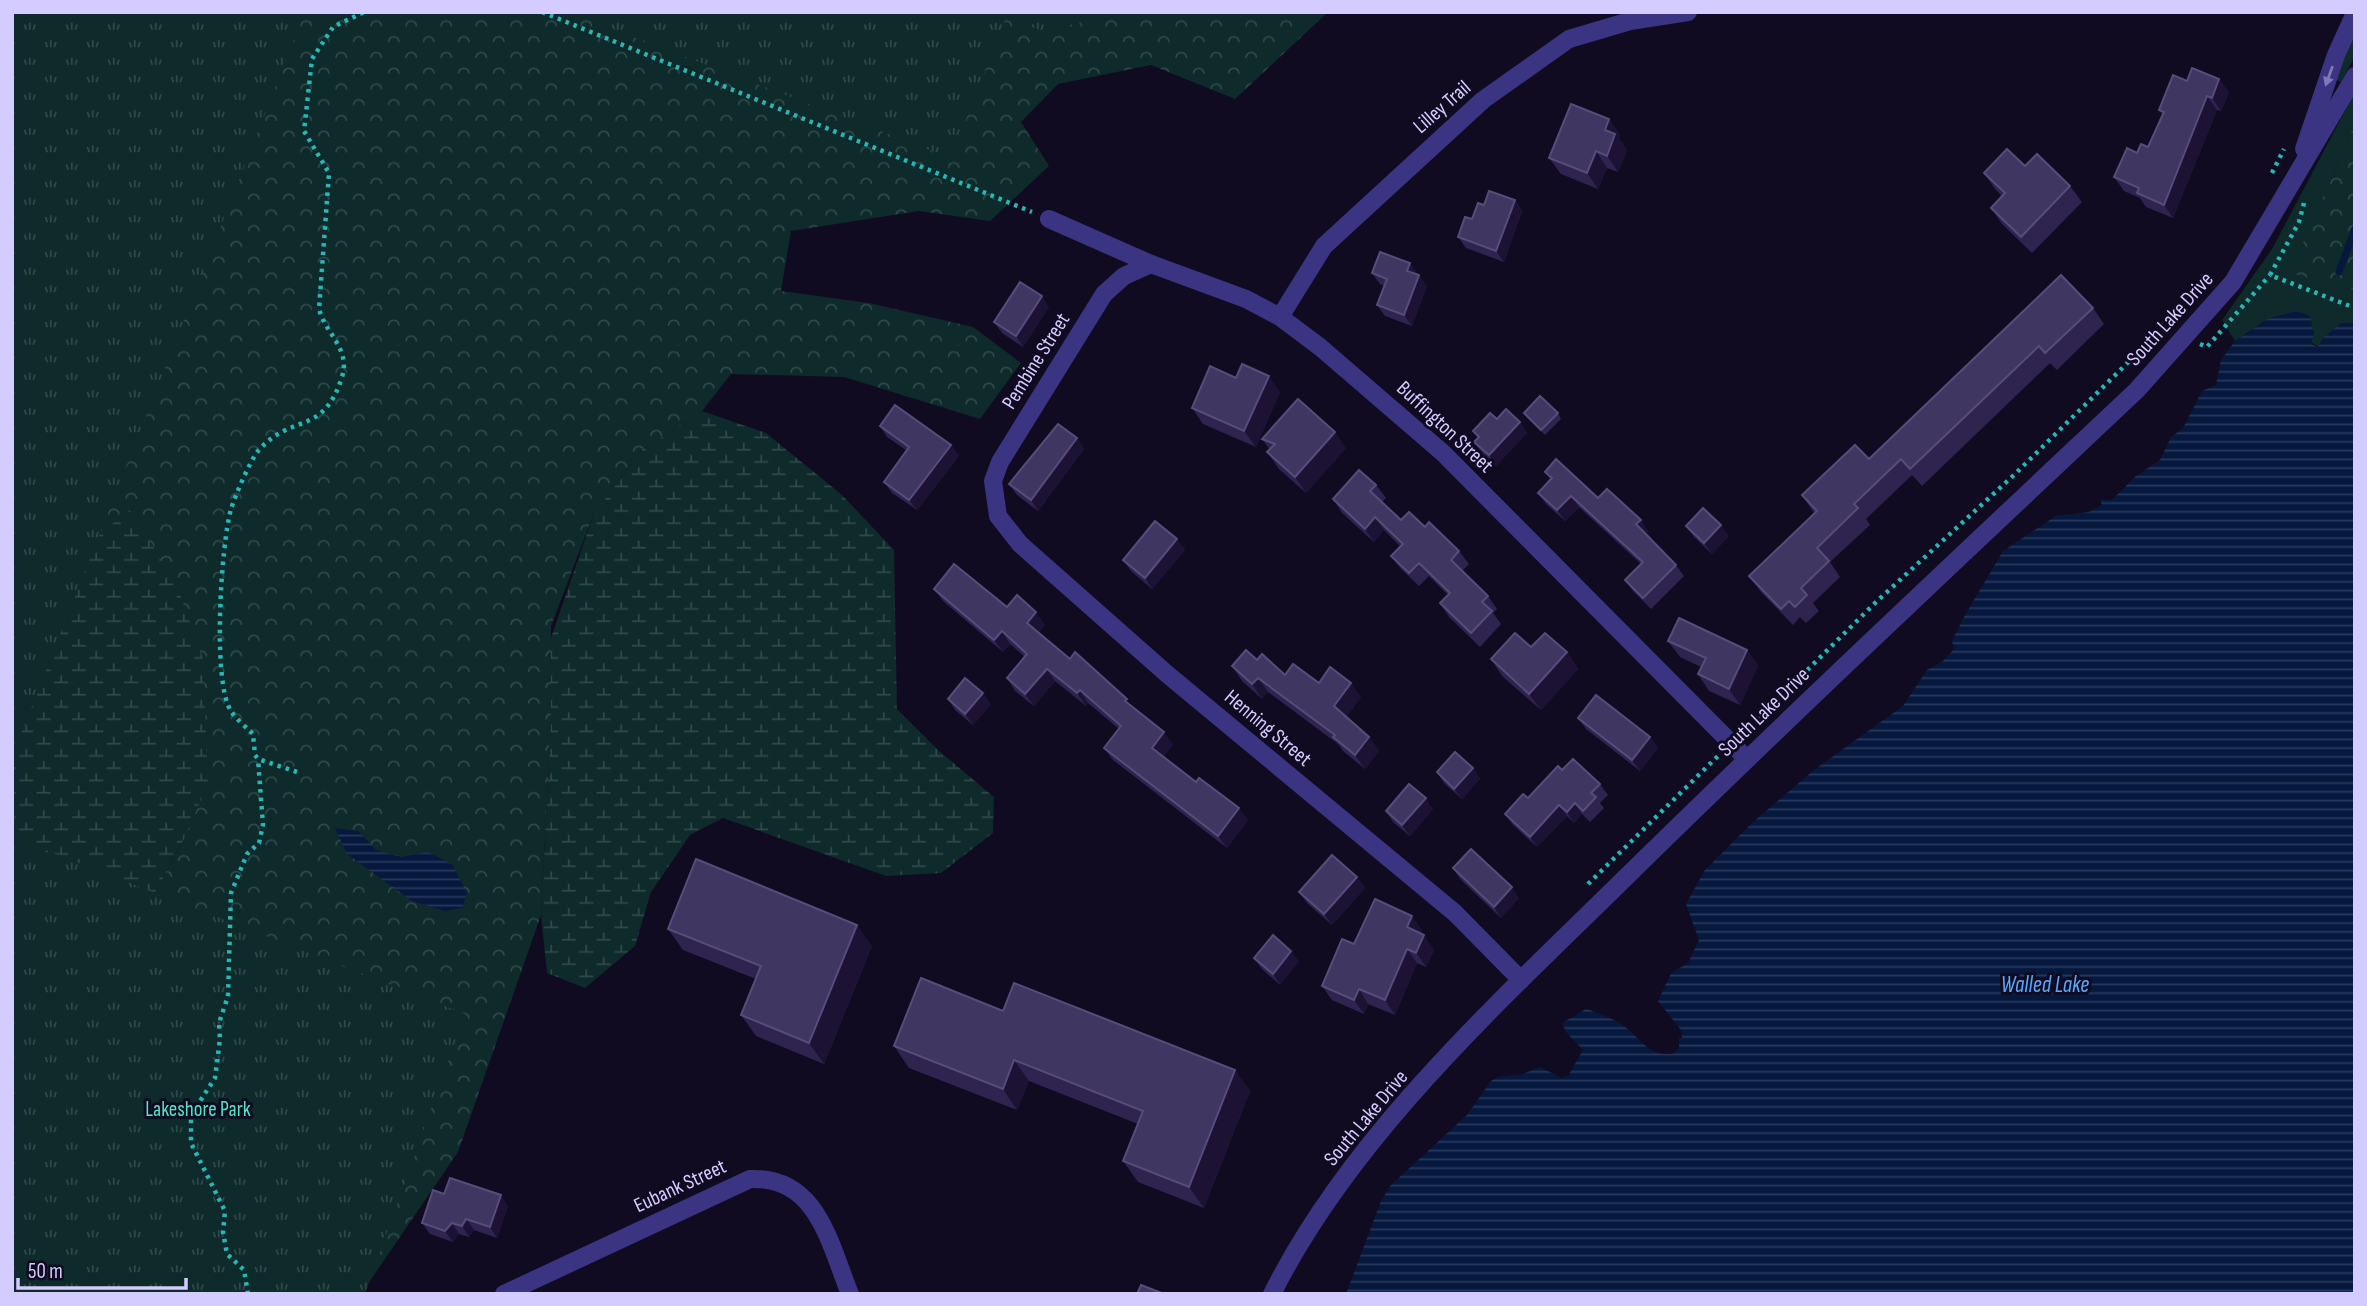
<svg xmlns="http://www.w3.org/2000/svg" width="2367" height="1306" font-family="'Sofia Sans Condensed',sans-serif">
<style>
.grass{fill:#0e2a2b}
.forest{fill:url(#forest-crowns)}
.wetland{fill:url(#wetland-marsh)}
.park{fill:url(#park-tufts)}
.water{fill:url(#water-rules)}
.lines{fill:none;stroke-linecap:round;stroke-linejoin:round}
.stream{stroke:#06183e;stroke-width:7}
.path{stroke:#27b7b6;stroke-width:4.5;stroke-dasharray:3.5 5;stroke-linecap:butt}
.minor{stroke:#3b3482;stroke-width:18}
.wall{fill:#2e244f}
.shaded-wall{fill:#1b1234}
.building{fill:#403662;stroke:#574d7b;stroke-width:2}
.oneway{fill:#8078ba}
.labels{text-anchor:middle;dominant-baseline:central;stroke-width:6;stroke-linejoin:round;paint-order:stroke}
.street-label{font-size:21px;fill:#d4cbff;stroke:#100b20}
.park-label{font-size:21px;fill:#51e5c8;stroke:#100b20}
.water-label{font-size:23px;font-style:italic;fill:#59a9ff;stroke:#100b20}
</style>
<defs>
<pattern id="forest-crowns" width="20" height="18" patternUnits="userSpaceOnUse" patternTransform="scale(1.75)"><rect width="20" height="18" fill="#0e2a2b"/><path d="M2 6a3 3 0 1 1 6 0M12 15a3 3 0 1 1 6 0" fill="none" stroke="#30484b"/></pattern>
<pattern id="wetland-marsh" width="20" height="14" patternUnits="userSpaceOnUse" patternTransform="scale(1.75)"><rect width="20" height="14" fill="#0e2a2b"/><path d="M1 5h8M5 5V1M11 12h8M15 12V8" fill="none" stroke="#30484b"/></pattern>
<pattern id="park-tufts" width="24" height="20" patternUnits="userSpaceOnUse" patternTransform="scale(1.75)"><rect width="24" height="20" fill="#0e2a2b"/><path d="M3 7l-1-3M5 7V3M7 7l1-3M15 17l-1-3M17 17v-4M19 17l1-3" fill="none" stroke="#30484b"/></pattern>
<pattern id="water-rules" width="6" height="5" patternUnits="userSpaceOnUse" patternTransform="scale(1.75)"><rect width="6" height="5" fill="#06183e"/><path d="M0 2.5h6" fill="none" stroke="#29385b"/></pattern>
</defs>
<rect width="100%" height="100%" fill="#100b20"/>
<g class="grass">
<path d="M2355 28V56L2341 82 2335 79Z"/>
<path d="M2355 92V124L2291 272 2355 290V324L2341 323 2319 347 2269 318 2235 341 2222 320 2272 249Z"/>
</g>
<g class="forest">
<path d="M12 12H1328L1235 99 1151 65 1058 84 1021 122 1049 166 990 221 919 211 791 231 781 291 869 303 973 327 1021 363 980 419 844 377 731 374 702 411 643 449 594 513 551 626V721L541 915 458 1152 361 1294 110 977 183 841 49 572Z"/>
<path d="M2355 124V290L2290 273Z"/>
</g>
<g class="wetland">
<path d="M702 411 766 433 842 495 894 550 897 709 939 751 994 797 993 833 941 873 886 876 723 818 690 835 651 892 635 946 585 988 547 973 541 915 551 721V638L594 513 643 449Z"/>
<path d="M130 510 176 583 203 659 208 784 183 841 110 977 12 1294V594L50 572Z"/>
</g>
<g class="park">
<path d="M12 12H305L12 757Z"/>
<path d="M568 12H1128L1043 31 1006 17 951 158Z"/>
<path d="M12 837 465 1014 365 1294H12Z"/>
</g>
<g class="water">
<path d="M2297 311 2310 316 2314 334 2311 344 2318 347 2323 338 2341 323 2355 324V1294H1346L1381 1201 1390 1186 1467 1115 1491 1081 1498 1077 1523 1074 1540 1067 1562 1078 1568 1076 1583 1050 1566 1032 1562 1023 1586 1009C1596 1012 1608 1017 1618 1022 1639 1034 1647 1059 1675 1053L1679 1047V1038H1682L1681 1030 1658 1001 1671 973 1688 963 1699 940 1686 904 1705 870 1753 822 1814 770 1903 706 1927 670 1943 661 1954 649 1952 641 1964 617 2003 551 2056 516 2089 512 2102 505 2100 499 2112 500 2136 476 2160 460 2171 437 2183 428 2202 391 2216 385 2221 360 2235 341 2269 318Z"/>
<path d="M335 828 358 831 376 850 401 857 428 852 452 864 467 893 462 908 445 911 412 901 347 854Z"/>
</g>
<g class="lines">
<path class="stream" d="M2339 272 2355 229"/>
<g class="path">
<path d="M542 12 1032 212"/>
<path d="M2272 173 2284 149"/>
<path d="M2304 203 2299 222 2270 275 2355 308"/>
<path d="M2200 344 2207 347 2270 275"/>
<path d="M1759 718 1875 603 2014 475 2168 323"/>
<path d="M297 772 258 759 255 755 253 734C246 727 236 719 231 711 212 683 221 544 231 509 235 496 250 461 258 451 292 412 323 437 342 377 351 349 325 333 319 309L329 173 304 131 312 59 333 27 364 12"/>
<path d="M1588 884 1719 755"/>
<path d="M248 1294 244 1270 227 1254 223 1232 225 1211 191 1143V1115L215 1078 220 1039 219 1023 228 996 231 893 247 854 259 843 263 825 258 759"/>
</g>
<g class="minor">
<path d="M2304 149 2336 55 2355 13"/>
<path d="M1049 219 1151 264 1246 299 1280 317 1320 347 1443 453 1747 759"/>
<path d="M1151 264 1124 276 1104 294 1000 462 993 481 998 516 1020 544 1167 674 1455 913 1521 980"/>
<path d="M1280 317 1324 246 1483 100 1569 39 1630 21 1688 12"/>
<path d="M504 1294 750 1179C817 1176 829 1242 850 1294"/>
<path d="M1272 1294C1351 1136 1496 1005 1621 882 1791 715 1964 553 2137 390L2233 282 2355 76"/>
</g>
</g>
<g class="wall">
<path d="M2219 79 2229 93 2221 111 2217 110 2173 218 2146 207 2140 198 2124 191 2114 177 2137 153 2148 147 2162 114 2159 110 2187 81Z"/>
<path d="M1609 119 1620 135 1619 139 1627 150 1618 172 1607 168 1598 189 1561 174 1549 158Z"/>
<path d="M2025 166 2070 186 2082 202 2032 253 2002 224 1991 208 2002 196 1995 189 1984 173Z"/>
<path d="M1515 200 1522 211 1504 262 1466 248 1458 237 1484 205Z"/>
<path d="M1372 273 1417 274 1427 286 1412 326 1385 316 1377 305 1384 286 1380 284Z"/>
<path d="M1049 307 1023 347 1002 333 994 322Z"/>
<path d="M2093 308 2104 324 2057 370 2050 363 1922 486 1912 475 1866 519 1870 525 1830 562 1840 577 1813 603 1819 611 1806 623 1800 617 1793 625 1761 592 1749 576 1814 513 1802 495 1869 459Z"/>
<path d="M1236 378 1280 392 1256 447 1203 424 1192 408Z"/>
<path d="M1524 413H1558L1561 419 1545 435 1528 418Z"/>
<path d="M1497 419 1520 422 1527 433 1496 466 1482 453 1474 442 1478 438 1473 431Z"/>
<path d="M880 426 951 445 959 456 917 510 892 493 884 482 906 450 887 437Z"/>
<path d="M1077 438 1084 449 1038 511 1017 495 1009 484Z"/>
<path d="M1262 439 1346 448 1306 493 1279 469 1267 452 1270 450Z"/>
<path d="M1545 472 1598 498 1648 531 1645 534 1676 565 1684 576 1651 609 1633 591 1625 580 1641 564 1579 507 1565 521 1546 504 1538 493 1550 479Z"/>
<path d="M1376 485 1386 498 1382 502 1401 520 1425 527 1459 551 1469 564 1462 571 1488 596 1497 609 1493 613 1501 624 1480 647 1449 617 1440 603 1448 595 1429 576 1419 586 1401 569 1391 556 1400 546 1384 530 1374 542 1342 513 1333 499Z"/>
<path d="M1686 526 1729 536 1712 554 1694 537Z"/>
<path d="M1185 550 1152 589 1131 571 1123 560Z"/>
<path d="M934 589 1007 607 1045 625 1039 632 1070 659 1133 707 1173 744 1163 757 1248 820 1227 848 1113 760 1104 748 1119 729 1088 703 1086 706 1055 681 1034 706 1015 691 1007 678 1025 657 1010 644 1003 652 943 601Z"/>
<path d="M1668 641 1747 650 1758 666 1740 705 1709 691 1698 674 1701 667 1680 657Z"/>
<path d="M1531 647 1567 652 1578 669 1541 710 1502 676 1491 659Z"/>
<path d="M1257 660 1285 675 1319 683 1361 697 1346 717 1369 737 1379 751 1365 769 1343 751 1338 744 1268 692 1262 699 1242 681 1232 666Z"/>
<path d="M948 699 991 704 973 725 955 710Z"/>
<path d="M1578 718 1650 737 1658 748 1640 771 1586 729Z"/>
<path d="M1473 768 1480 779 1462 799 1444 783 1437 772Z"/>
<path d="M1562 770 1600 784 1608 795 1600 803 1604 808 1590 822 1582 814 1574 823 1567 816 1537 847 1513 825 1505 814 1528 798Z"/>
<path d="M1433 809 1410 836 1393 822 1386 811Z"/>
<path d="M1453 868 1519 898 1501 918 1460 879Z"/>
<path d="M1357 877 1365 888 1332 925 1307 903 1299 892Z"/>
<path d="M1412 916 1422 931 1420 934 1434 950 1426 967 1417 963 1395 1015 1368 1004 1364 1014 1332 1000 1322 986 1354 944Z"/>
<path d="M668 929 872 946 824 1064 756 1036 741 1015 756 979 683 950Z"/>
<path d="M1254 958 1299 961 1280 985 1262 969Z"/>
<path d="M1003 1011 1235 1070 1250 1091 1204 1208 1138 1182 1123 1161 1138 1124 1029 1081 1017 1110 909 1068 894 1046Z"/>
<path d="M444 1194 508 1206 497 1238 474 1230 469 1237 459 1234 453 1242 430 1234 422 1223Z"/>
</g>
<g class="shaded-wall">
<path d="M2219 79 2229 93 2221 111 2212 98Z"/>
<path d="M2207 96 2217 110 2173 218 2164 205Z"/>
<path d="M1609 119 1620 135 1619 139 1627 150 1618 172 1607 156 1605 130Z"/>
<path d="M1596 151 1607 168 1598 189 1587 173Z"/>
<path d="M1515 200 1522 211 1504 262 1496 251Z"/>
<path d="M1410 263 1418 274 1407 271Z"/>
<path d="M1419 275 1427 286 1412 326 1404 315Z"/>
<path d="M1042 296 1049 307 1023 347 1016 336Z"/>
<path d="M1269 376 1280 392 1256 447 1244 431Z"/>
<path d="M1520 422 1527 433 1496 466 1489 455Z"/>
<path d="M1335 432 1346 448 1306 493 1295 477Z"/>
<path d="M1077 438 1084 449 1038 511 1031 500Z"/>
<path d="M951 445 959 456 917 510 909 500Z"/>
<path d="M1571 496 1579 507 1565 521 1557 510Z"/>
<path d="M1375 517 1384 530 1374 542 1365 529Z"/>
<path d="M1641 520 1648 531 1644 535 1636 524Z"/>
<path d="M1721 525 1729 536 1712 554 1704 543Z"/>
<path d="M1177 539 1185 550 1152 589 1145 578Z"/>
<path d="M1036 612 1045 625 1036 635 1027 623Z"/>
<path d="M1002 631 1010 644 1003 652 994 640Z"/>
<path d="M1747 650 1758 666 1740 705 1729 689Z"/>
<path d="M1567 652 1578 669 1541 710 1529 694Z"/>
<path d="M1047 669 1055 681 1034 706 1025 694Z"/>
<path d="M1258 678 1268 692 1262 699 1252 684Z"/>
<path d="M1351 683 1361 697 1344 720 1334 706Z"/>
<path d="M1080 690 1088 703 1086 706 1077 693Z"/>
<path d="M983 693 991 704 973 725 965 714Z"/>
<path d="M1164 732 1173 744 1160 760 1152 748Z"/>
<path d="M1369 737 1379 751 1365 769 1355 755Z"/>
<path d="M1650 737 1658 748 1640 771 1632 760Z"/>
<path d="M1473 768 1480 779 1462 799 1454 789Z"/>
<path d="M1426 798 1433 809 1410 836 1402 825Z"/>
<path d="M1575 803 1582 814 1574 823 1567 812Z"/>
<path d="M1559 805 1567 816 1537 847 1530 837Z"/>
<path d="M1239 808 1248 820 1227 848 1218 836Z"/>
<path d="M1357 877 1365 888 1332 925 1324 914Z"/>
<path d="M1512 887 1519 898 1501 918 1494 907Z"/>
<path d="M1412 916 1422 931 1417 942 1407 927Z"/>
<path d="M857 925 872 946 824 1064 809 1043Z"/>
<path d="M1424 935 1434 950 1426 967 1416 953Z"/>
<path d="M1407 949 1417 963 1395 1015 1385 1000Z"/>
<path d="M1291 951 1299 961 1280 985 1273 974Z"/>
<path d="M1359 989 1368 1004 1364 1014 1354 1000Z"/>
<path d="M1014 1060 1029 1081 1017 1110 1003 1089Z"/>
<path d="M1235 1070 1250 1091 1204 1208 1189 1187Z"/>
<path d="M501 1195 508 1206 497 1238 490 1227Z"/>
<path d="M466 1219 474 1230 469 1237 462 1226Z"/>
<path d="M452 1223 459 1234 453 1242 445 1231Z"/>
</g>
<g class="building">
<path d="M2192 68 2219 79 2212 98 2207 96 2164 205 2137 193 2139 188 2114 177 2127 148 2137 153 2141 144 2148 147 2164 112 2159 110 2173 75 2187 81Z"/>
<path d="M1571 104 1609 119 1605 130 1615 134 1607 156 1596 151 1587 173 1549 158Z"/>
<path d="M2007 149 2025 166 2037 154 2070 186 2021 237 1991 208 2005 193 1984 173Z"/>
<path d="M1489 191 1515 200 1496 251 1458 237 1465 217 1472 219 1478 203 1484 205Z"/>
<path d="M1380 252 1410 263 1407 271 1419 275 1404 315 1377 305 1387 279 1372 273Z"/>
<path d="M2061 275 2093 308 2045 353 2039 346 1910 469 1901 459 1854 504 1858 508 1817 548 1829 561 1801 588 1807 595 1795 607 1789 601 1781 609 1749 576 1817 511 1802 495 1855 445 1869 459Z"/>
<path d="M1020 282 1042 296 1016 336 994 322Z"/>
<path d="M1242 364 1269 376 1244 431 1192 408 1210 366 1236 378Z"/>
<path d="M1540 396 1558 413 1541 430 1524 413Z"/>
<path d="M1298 399 1335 432 1295 477 1267 452 1275 444 1262 439Z"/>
<path d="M895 405 951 445 909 500 884 482 909 447 880 426Z"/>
<path d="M1506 409 1520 422 1489 455 1474 442 1479 437 1473 431 1490 413 1497 419Z"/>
<path d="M1058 424 1077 438 1031 500 1009 484Z"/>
<path d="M1556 459 1598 498 1607 489 1641 520 1636 524 1676 565 1643 598 1625 580 1643 562 1571 496 1557 510 1538 493 1552 478 1545 472Z"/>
<path d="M1359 470 1376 485 1370 491 1401 520 1409 512 1425 527 1429 522 1459 551 1451 560 1488 596 1482 602 1492 611 1471 633 1440 603 1450 593 1419 563 1409 573 1391 556 1403 544 1375 517 1365 529 1333 499Z"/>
<path d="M1703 508 1721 525 1704 543 1686 526Z"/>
<path d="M1155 521 1177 539 1145 578 1123 560Z"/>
<path d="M954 564 1007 607 1017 595 1036 612 1027 623 1070 659 1075 652 1127 699 1125 701 1164 732 1152 748 1196 782 1199 778 1239 808 1218 836 1104 748 1121 726 1080 690 1077 693 1047 669 1025 694 1007 678 1027 654 1002 631 994 640 934 589Z"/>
<path d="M1679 618 1747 650 1729 689 1698 674 1706 658 1668 641Z"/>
<path d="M1515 633 1531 647 1545 633 1567 652 1529 694 1491 659Z"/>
<path d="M1246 650 1257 660 1262 654 1285 675 1293 664 1319 683 1330 667 1351 683 1334 706 1369 737 1355 755 1333 737 1335 735 1258 678 1252 684 1232 666Z"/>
<path d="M965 678 983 693 965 714 948 699Z"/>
<path d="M1596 695 1650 737 1632 760 1578 718Z"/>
<path d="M1455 752 1473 768 1454 789 1437 772Z"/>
<path d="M1573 759 1600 784 1591 793 1596 797 1583 811 1575 803 1567 812 1559 805 1530 837 1505 814 1523 794 1528 798 1558 766 1562 770Z"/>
<path d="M1409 784 1426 798 1402 825 1386 811Z"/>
<path d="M1471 849 1512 887 1494 907 1453 868Z"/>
<path d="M1332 855 1357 877 1324 914 1299 892Z"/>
<path d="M696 859 857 925 809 1043 741 1015 761 966 668 929Z"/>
<path d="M1375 899 1412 916 1407 927 1424 935 1416 953 1407 949 1385 1000 1359 989 1354 1000 1322 986 1342 939 1354 944Z"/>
<path d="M1273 935 1291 951 1273 974 1254 958Z"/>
<path d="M921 978 1003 1011 1014 983 1235 1070 1189 1187 1123 1161 1143 1111 1014 1060 1003 1089 894 1046Z"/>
<path d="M450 1178 501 1195 490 1227 466 1219 462 1226 452 1223 445 1231 422 1223 433 1190 444 1194Z"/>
<path d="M1141 1285 1164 1294H1137Z"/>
</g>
<defs><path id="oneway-solid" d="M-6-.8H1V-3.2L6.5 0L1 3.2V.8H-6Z" transform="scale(1.75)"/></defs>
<use class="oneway" href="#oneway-solid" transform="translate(2329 76) rotate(110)"/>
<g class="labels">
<g class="street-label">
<text transform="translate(1442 107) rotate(-41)">Lilley Trail</text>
<text transform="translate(2170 319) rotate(-48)">South Lake Drive</text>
<text transform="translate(1036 361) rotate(-58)">Pembine Street</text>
<text transform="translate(1445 427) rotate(43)">Buffington Street</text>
<text transform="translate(1764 712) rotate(-44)">South Lake Drive</text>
<text transform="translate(1268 728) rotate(40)">Henning Street</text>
<text transform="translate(1366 1118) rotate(-50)">South Lake Drive</text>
<text transform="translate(680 1186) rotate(-25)">Eubank Street</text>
</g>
<g class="park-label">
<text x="198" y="1109">Lakeshore Park</text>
</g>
<g class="water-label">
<text x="2045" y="985">Walled Lake</text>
</g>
</g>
<rect width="2367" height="1306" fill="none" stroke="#d4cbff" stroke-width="28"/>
<path d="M18 1278v10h168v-10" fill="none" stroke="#d4cbff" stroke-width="3.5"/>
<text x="28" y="1278" font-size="21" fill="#d4cbff" stroke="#100b20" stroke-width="5" paint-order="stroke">50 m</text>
</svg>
